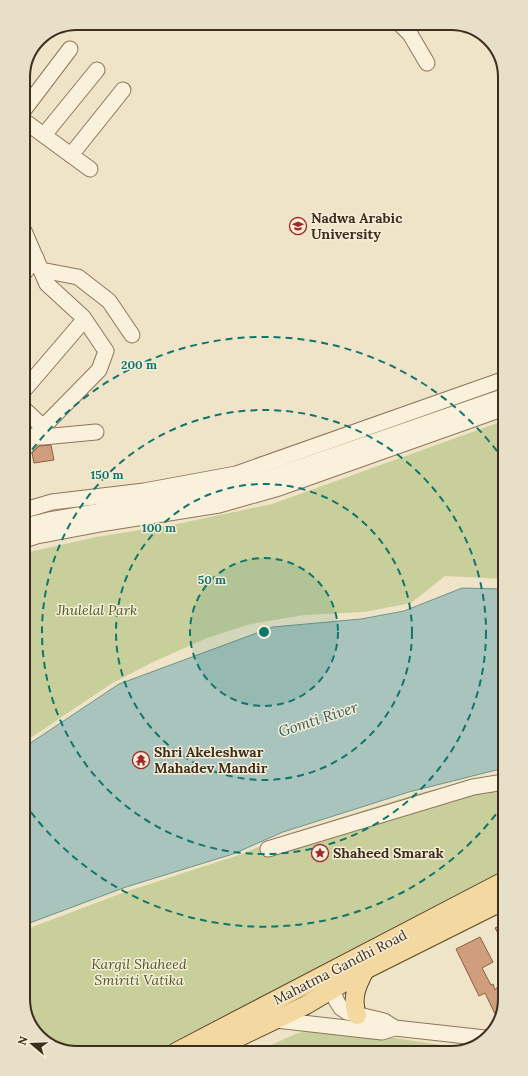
<svg xmlns="http://www.w3.org/2000/svg" width="528" height="1076" font-family="Lora,serif">
<style>
.green{fill:#c9cf9b}
.water{fill:#a9c4bc;stroke:#6f938a}
.building{fill:#cf9f7d;stroke:#8d5f41}
.lines{fill:none;stroke-linecap:round;stroke-linejoin:round}
.minor-casing{stroke:#8d765c;stroke-width:17}
.major-casing{stroke:#5b4430;stroke-width:20}
.minor{stroke:#faf1dc;stroke-width:15}
.major{stroke:#f3d9a0;stroke-width:18}
.ring{fill:none;stroke:#0f766e;stroke-width:2;stroke-dasharray:7 5}
.labels{text-anchor:middle;dominant-baseline:central;stroke-width:3;stroke-linejoin:round;paint-order:stroke}
.poi-label{font-size:14px;font-weight:bold;fill:#3d2e20;stroke:#f7eed8;text-anchor:start}
.park-label{font-size:14px;font-style:italic;fill:#4d5a26;stroke:#f7eed8}
.street-label{font-size:14px;fill:#3d2e20;stroke:#f7eed8}
.water-label{font-size:15px;font-style:italic;fill:#2f5d5a;stroke:#f7eed8}
.rim{fill:none;stroke:#3d2e20;stroke-width:2}
.centre{fill:#0f766e;stroke:#f7eed8;stroke-width:2}
.ring-label{font-size:12px;text-anchor:middle;font-weight:bold;fill:#0f766e;stroke:#f7eed8;stroke-width:3;stroke-linejoin:round;paint-order:stroke}
</style>
<rect width="100%" height="100%" fill="#f0e4c8"/>
<g class="green">
<path d="M503 421V579L445 576 411 603 364 612 304 615 251 624 207 638 151 663 111 684 26 741 25 553 96 537 177 524 272 504Z"/>
<path d="M504 773V874L219 1023 158 1052 73 1053 44 1042 27 1020V929L125 892 242 854 288 834 416 794Z"/>
<path d="M322 1027 468 1049 258 1051 295 1034Z"/>
</g>
<path class="water" d="M462 588 503 589 504 768 409 792 283 832 233 854 126 887 27 924 26 746 119 684 273 627 361 619 404 611Z"/>
<g class="building">
<path d="M51 445 54 460 34 463 32 453 39 446Z"/>
<path d="M505 923V946L495 928Z"/>
<path d="M480 937 493 962 482 968 491 985 493 984 495 990 505 978V999L501 1011 495 1014 485 993 479 996 456 949Z"/>
</g>
<g class="lines">
<g class="minor-casing">
<g id="minor">
<path d="M399 23 410 34 427 63"/>
<path d="M23 111 70 49"/>
<path d="M23 120 90 169"/>
<path d="M44 135 97 70"/>
<path d="M71 155 123 90"/>
<path d="M24 231 47 284 83 317 106 351 99 370 43 427 25 448"/>
<path d="M41 270 78 277 109 301 132 335"/>
<path d="M24 273 36 258"/>
<path d="M24 390 84 320"/>
<path d="M24 409 43 427"/>
<path d="M34 437H43L96 432"/>
<path d="M25 510 52 502 144 491 236 474 502 380"/>
<path d="M25 526 49 520 245 486 502 397"/>
<path d="M25 540 37 536 106 523 219 505 279 488 502 409"/>
<path d="M268 849 473 787 504 782"/>
<path d="M333 989 336 1000 341 1008 347 1012 384 1021 395 1028 485 1038"/>
<path d="M276 1020 382 1032 395 1028"/>
</g>
</g>
<g class="major-casing">
<g id="major">
<path d="M357 1015C351 998 357 985 365 970"/>
<path d="M176 1052 504 881"/>
<path d="M208 1052 306 1005 365 970 505 900"/>
</g>
</g>
<use href="#minor" class="minor"/>
<use href="#major" class="major"/>
</g>
<circle cx="264" cy="632" r="74" fill="#0f766e" fill-opacity=".12"/>
<g class="ring">
<circle cx="264" cy="632" r="74"/>
<circle cx="264" cy="632" r="148"/>
<circle cx="264" cy="632" r="222"/>
<path d="M503 805A295 295 0 0 1 27 807M25 459A295 295 0 0 1 503 459"/>
</g>
<defs>
<g id="university-ring" transform="scale(0.9)"><circle r="9.5" fill="#f7eed8" stroke="#9e2a2b" stroke-width="1.5"/><path d="M0-5L7-2L0 1L-7-2ZM-4 1L0 2.5L4 1V4Q0 6-4 4Z" fill="#9e2a2b"/></g>
<g id="temple-ring" transform="scale(0.9)"><circle r="9.5" fill="#f7eed8" stroke="#9e2a2b" stroke-width="1.5"/><path d="M0-6L5-2H3V0L6.5 2.5H4V6H1.5V3h-3V6H-4V2.5H-6.5L-3 0V-2H-5Z" fill="#9e2a2b"/></g>
<g id="sight-ring" transform="scale(0.9)"><circle r="9.5" fill="#f7eed8" stroke="#9e2a2b" stroke-width="1.5"/><path d="M0-6L1.8-2.2L6-1.7L2.9 1.2L3.7 5.4L0 3.3L-3.7 5.4L-2.9 1.2L-6-1.7L-1.8-2.2Z" fill="#9e2a2b"/></g>
</defs>
<g fill-rule="evenodd">
<use href="#university-ring" x="298" y="226"/>
<use href="#temple-ring" x="141" y="760"/>
<use href="#sight-ring" x="320" y="853"/>
</g>
<g class="labels">
<g class="poi-label">
<text x="311" y="218">Nadwa Arabic<tspan x="311" dy="16">University</tspan></text>
<text x="154" y="752">Shri Akeleshwar<tspan x="154" dy="16">Mahadev Mandir</tspan></text>
<text x="333" y="853">Shaheed Smarak</text>
</g>
<g class="park-label">
<text x="97" y="610">Jhulelal Park</text>
<text x="139" y="964">Kargil Shaheed<tspan x="139" dy="16">Smiriti Vatika</tspan></text>
</g>
<g class="street-label">
<text transform="translate(340 967) rotate(-27)">Mahatma Gandhi Road</text>
</g>
<g class="water-label">
<text transform="translate(318 719) rotate(-18)">Gomti River</text>
</g>
</g>
<path d="M0 0H528V1076H0ZM77 30H451A47 47 0 0 1 498 77V999A47 47 0 0 1 451 1046H77A47 47 0 0 1 30 999V77A47 47 0 0 1 77 30Z" fill="#e8dfc9" fill-rule="evenodd"/>
<path class="rim" d="M77 30H451A47 47 0 0 1 498 77V999A47 47 0 0 1 451 1046H77A47 47 0 0 1 30 999V77A47 47 0 0 1 77 30Z"/>
<circle cx="264" cy="632" r="6" class="centre"/>
<g class="ring-label">
<text x="139" y="369">200 m</text>
<text x="107" y="479">150 m</text>
<text x="159" y="532">100 m</text>
<text x="212" y="584">50 m</text>
</g>
<g transform="translate(32 1044) rotate(289)" stroke="#f7eed8" stroke-width="3" paint-order="stroke">
<path d="M0-3L7 15L0 10L-7 15Z" fill="#3d2e20"/>
<text y="-6" font-size="11" font-weight="bold" text-anchor="middle" fill="#3d2e20">N</text>
</g>
</svg>
